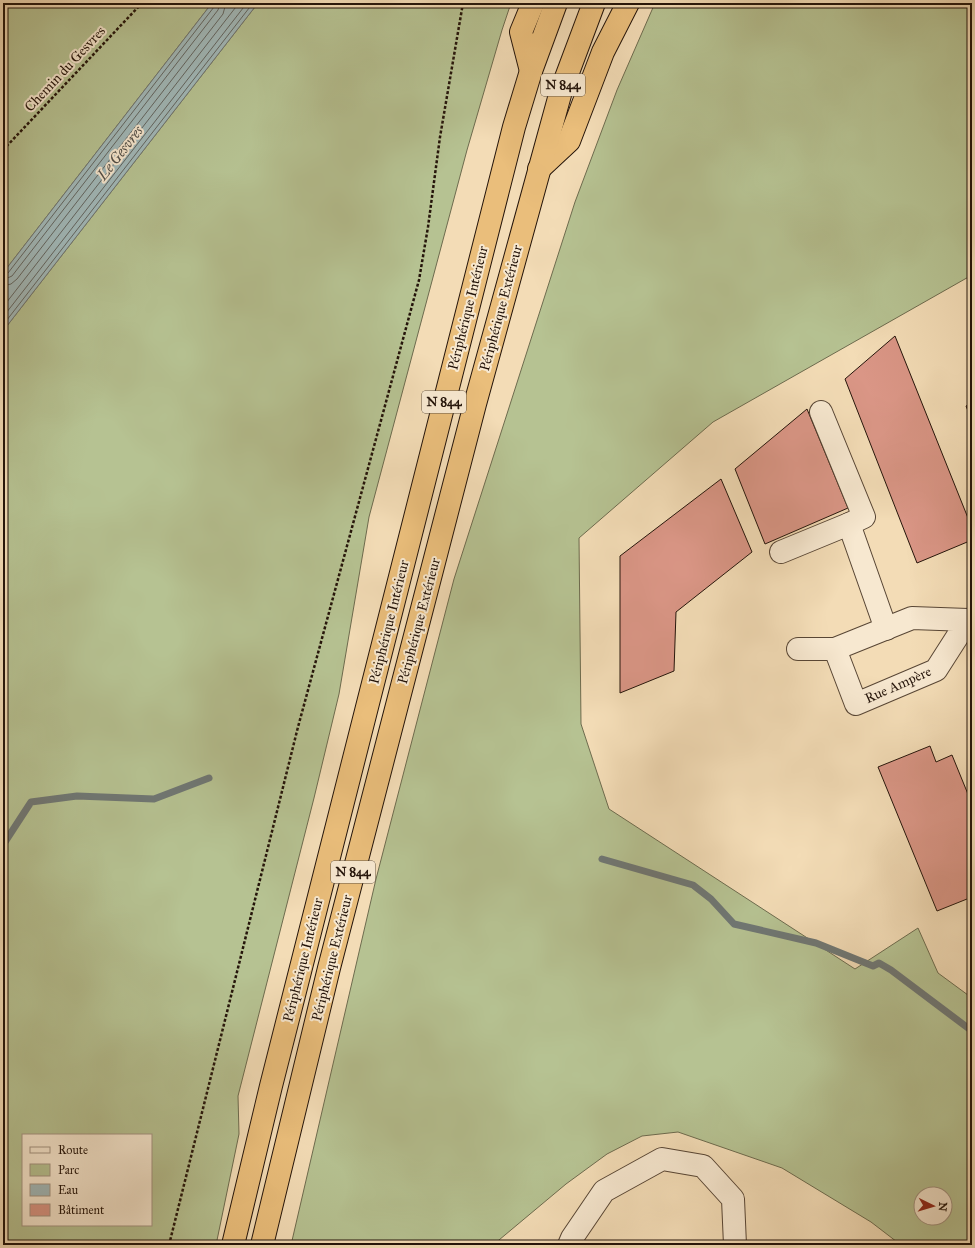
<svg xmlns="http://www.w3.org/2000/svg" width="975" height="1248" font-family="'IM FELL Great Primer',serif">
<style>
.green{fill:#b6c292;stroke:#6d6b4e;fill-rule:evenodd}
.water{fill:#a1b9ba;stroke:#6f7774}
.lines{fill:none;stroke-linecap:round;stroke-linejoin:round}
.shore{stroke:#626662;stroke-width:1}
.stream{stroke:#6f7774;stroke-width:7}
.building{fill:#da9686;stroke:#24140a}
.minor-casing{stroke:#584635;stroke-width:24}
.highway-casing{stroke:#24140a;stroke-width:24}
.path{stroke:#24140a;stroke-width:2.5;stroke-dasharray:3 2;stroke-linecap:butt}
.minor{stroke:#f7e8d0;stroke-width:22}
.highway{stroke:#eabe7b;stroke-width:22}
.labels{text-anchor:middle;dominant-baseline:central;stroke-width:4;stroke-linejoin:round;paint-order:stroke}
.shield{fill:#f7e8d0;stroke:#635445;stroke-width:1}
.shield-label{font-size:13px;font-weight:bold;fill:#24140a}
.street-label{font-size:14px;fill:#24140a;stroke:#f7e8d0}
.water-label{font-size:15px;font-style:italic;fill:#504e48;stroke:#f7e8d0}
</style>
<rect width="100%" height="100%" fill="#f3dcb6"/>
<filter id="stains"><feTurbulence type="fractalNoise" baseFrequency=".005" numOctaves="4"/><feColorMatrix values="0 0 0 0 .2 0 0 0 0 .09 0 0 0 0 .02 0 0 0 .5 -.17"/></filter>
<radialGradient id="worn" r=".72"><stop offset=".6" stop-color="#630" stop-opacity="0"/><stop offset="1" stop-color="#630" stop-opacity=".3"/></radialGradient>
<g class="green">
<path d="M3 3H212L3 273Z"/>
<path d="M258 3H511L502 30 467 150 369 517 339 694 314 798 238 1096 239 1134 216 1245H3V331ZM23 1135H151V1225H23Z"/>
<path d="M655 3H972V275L713 422 579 538 581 724 609 809 855 969 918 928 938 973 972 998V1245H901L871 1222 782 1168 678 1132 642 1136 607 1154 566 1184 493 1245H291L376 879 454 579 575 202 617 90ZM921 1194H945V1218H921Z"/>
</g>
<path class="water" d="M212 3H258L3 331V273Z"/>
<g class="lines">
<g class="shore">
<path d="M3 275 8 273 214 7 215 3"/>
<path d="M3 280 12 276 218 10 220 3"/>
<path d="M3 286 11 284 17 279 223 14 226 3"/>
<path d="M3 307 239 3"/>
<path d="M3 317 247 3"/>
<path d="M3 325 253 3"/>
</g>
<g class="stream">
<path d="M3 845 31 802 77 796 154 799 209 778"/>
<path d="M602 859 693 885 711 899 734 924 816 943 873 966 879 963 891 970 972 1031"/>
</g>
</g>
<g class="building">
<path d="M895 336 972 528V540L917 563 845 379Z"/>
<path d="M972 403V421L966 406Z"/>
<path d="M807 409 848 508 765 544 735 469Z"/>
<path d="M721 479 752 552 676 612 674 671 620 693V556Z"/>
<path d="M930 746 936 762 952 755 972 804V897L937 911 878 767Z"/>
</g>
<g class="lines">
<g class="minor-casing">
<g id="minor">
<path d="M821 412 864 517 849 524"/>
<path d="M781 552 849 524 886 629"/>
<path d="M968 620 936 670 856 704 835 649 912 618 968 620 972 619"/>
<path d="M798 649H835"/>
<path d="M569 1245 572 1238 604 1191 662 1159 703 1166 733 1199 735 1245"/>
</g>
</g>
<g class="highway-casing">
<g id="highway">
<path d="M531 71 521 32 533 3"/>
<path d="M539 169 569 141 603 52 628 3"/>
<path d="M233 1245 271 1086 514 127 531 71 556 3"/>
<path d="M262 1245 329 968 475 404 561 91 594 3"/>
</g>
</g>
<g class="path">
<path d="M3 150 142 3"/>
<path d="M169 1245 298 727 419 280 428 227 440 137 463 3"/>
</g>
<use href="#minor" class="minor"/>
<use href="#highway" class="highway"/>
</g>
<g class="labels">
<g class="shield">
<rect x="541" y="74" width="44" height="22" rx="3"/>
<rect x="422" y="391" width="44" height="22" rx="3"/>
<rect x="331" y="861" width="44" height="22" rx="3"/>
</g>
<g class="shield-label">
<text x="563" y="85">N 844</text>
<text x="444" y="402">N 844</text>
<text x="353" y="872">N 844</text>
</g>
<g class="street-label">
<text transform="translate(65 69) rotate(-47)">Chemin du Gesvres</text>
<text transform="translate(468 308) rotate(-76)">Périphérique Intérieur</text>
<text transform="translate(501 308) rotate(-75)">Périphérique Extérieur</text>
<text transform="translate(419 621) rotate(-75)">Périphérique Extérieur</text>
<text transform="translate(389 622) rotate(-76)">Périphérique Intérieur</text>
<text transform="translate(898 685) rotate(-24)">Rue Ampère</text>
<text transform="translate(332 958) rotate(-76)">Périphérique Extérieur</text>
<text transform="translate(303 960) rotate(-76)">Périphérique Intérieur</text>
</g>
<g class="water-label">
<text transform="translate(120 153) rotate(-52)">Le Gesvres</text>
</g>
</g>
<rect width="975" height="1248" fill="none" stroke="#f3dcb6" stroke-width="16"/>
<rect x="4" y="4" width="967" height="1240" fill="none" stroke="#24140a" stroke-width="2"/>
<rect x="8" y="8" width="959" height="1232" fill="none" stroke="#24140a"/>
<rect x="22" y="1134" width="130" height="92" fill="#f7e8d0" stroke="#a39381"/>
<rect x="30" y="1147" width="20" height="6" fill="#f7e8d0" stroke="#a39381"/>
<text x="58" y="1154" font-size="12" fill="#24140a">Route</text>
<rect x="30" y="1164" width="20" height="12" fill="#b6c292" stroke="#a39381"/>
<text x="58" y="1174" font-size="12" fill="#24140a">Parc</text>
<rect x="30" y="1184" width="20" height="12" fill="#a1b9ba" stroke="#a39381"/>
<text x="58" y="1194" font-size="12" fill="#24140a">Eau</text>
<rect x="30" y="1204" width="20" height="12" fill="#da9686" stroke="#a39381"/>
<text x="58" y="1214" font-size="12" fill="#24140a">Bâtiment</text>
<g transform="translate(933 1206) rotate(95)"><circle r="19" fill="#f7e8d0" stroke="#a39381"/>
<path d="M0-3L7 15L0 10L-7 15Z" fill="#8f2418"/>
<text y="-6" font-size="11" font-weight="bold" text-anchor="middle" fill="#24140a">N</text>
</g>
<rect width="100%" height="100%" filter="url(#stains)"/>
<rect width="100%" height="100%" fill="url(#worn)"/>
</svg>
